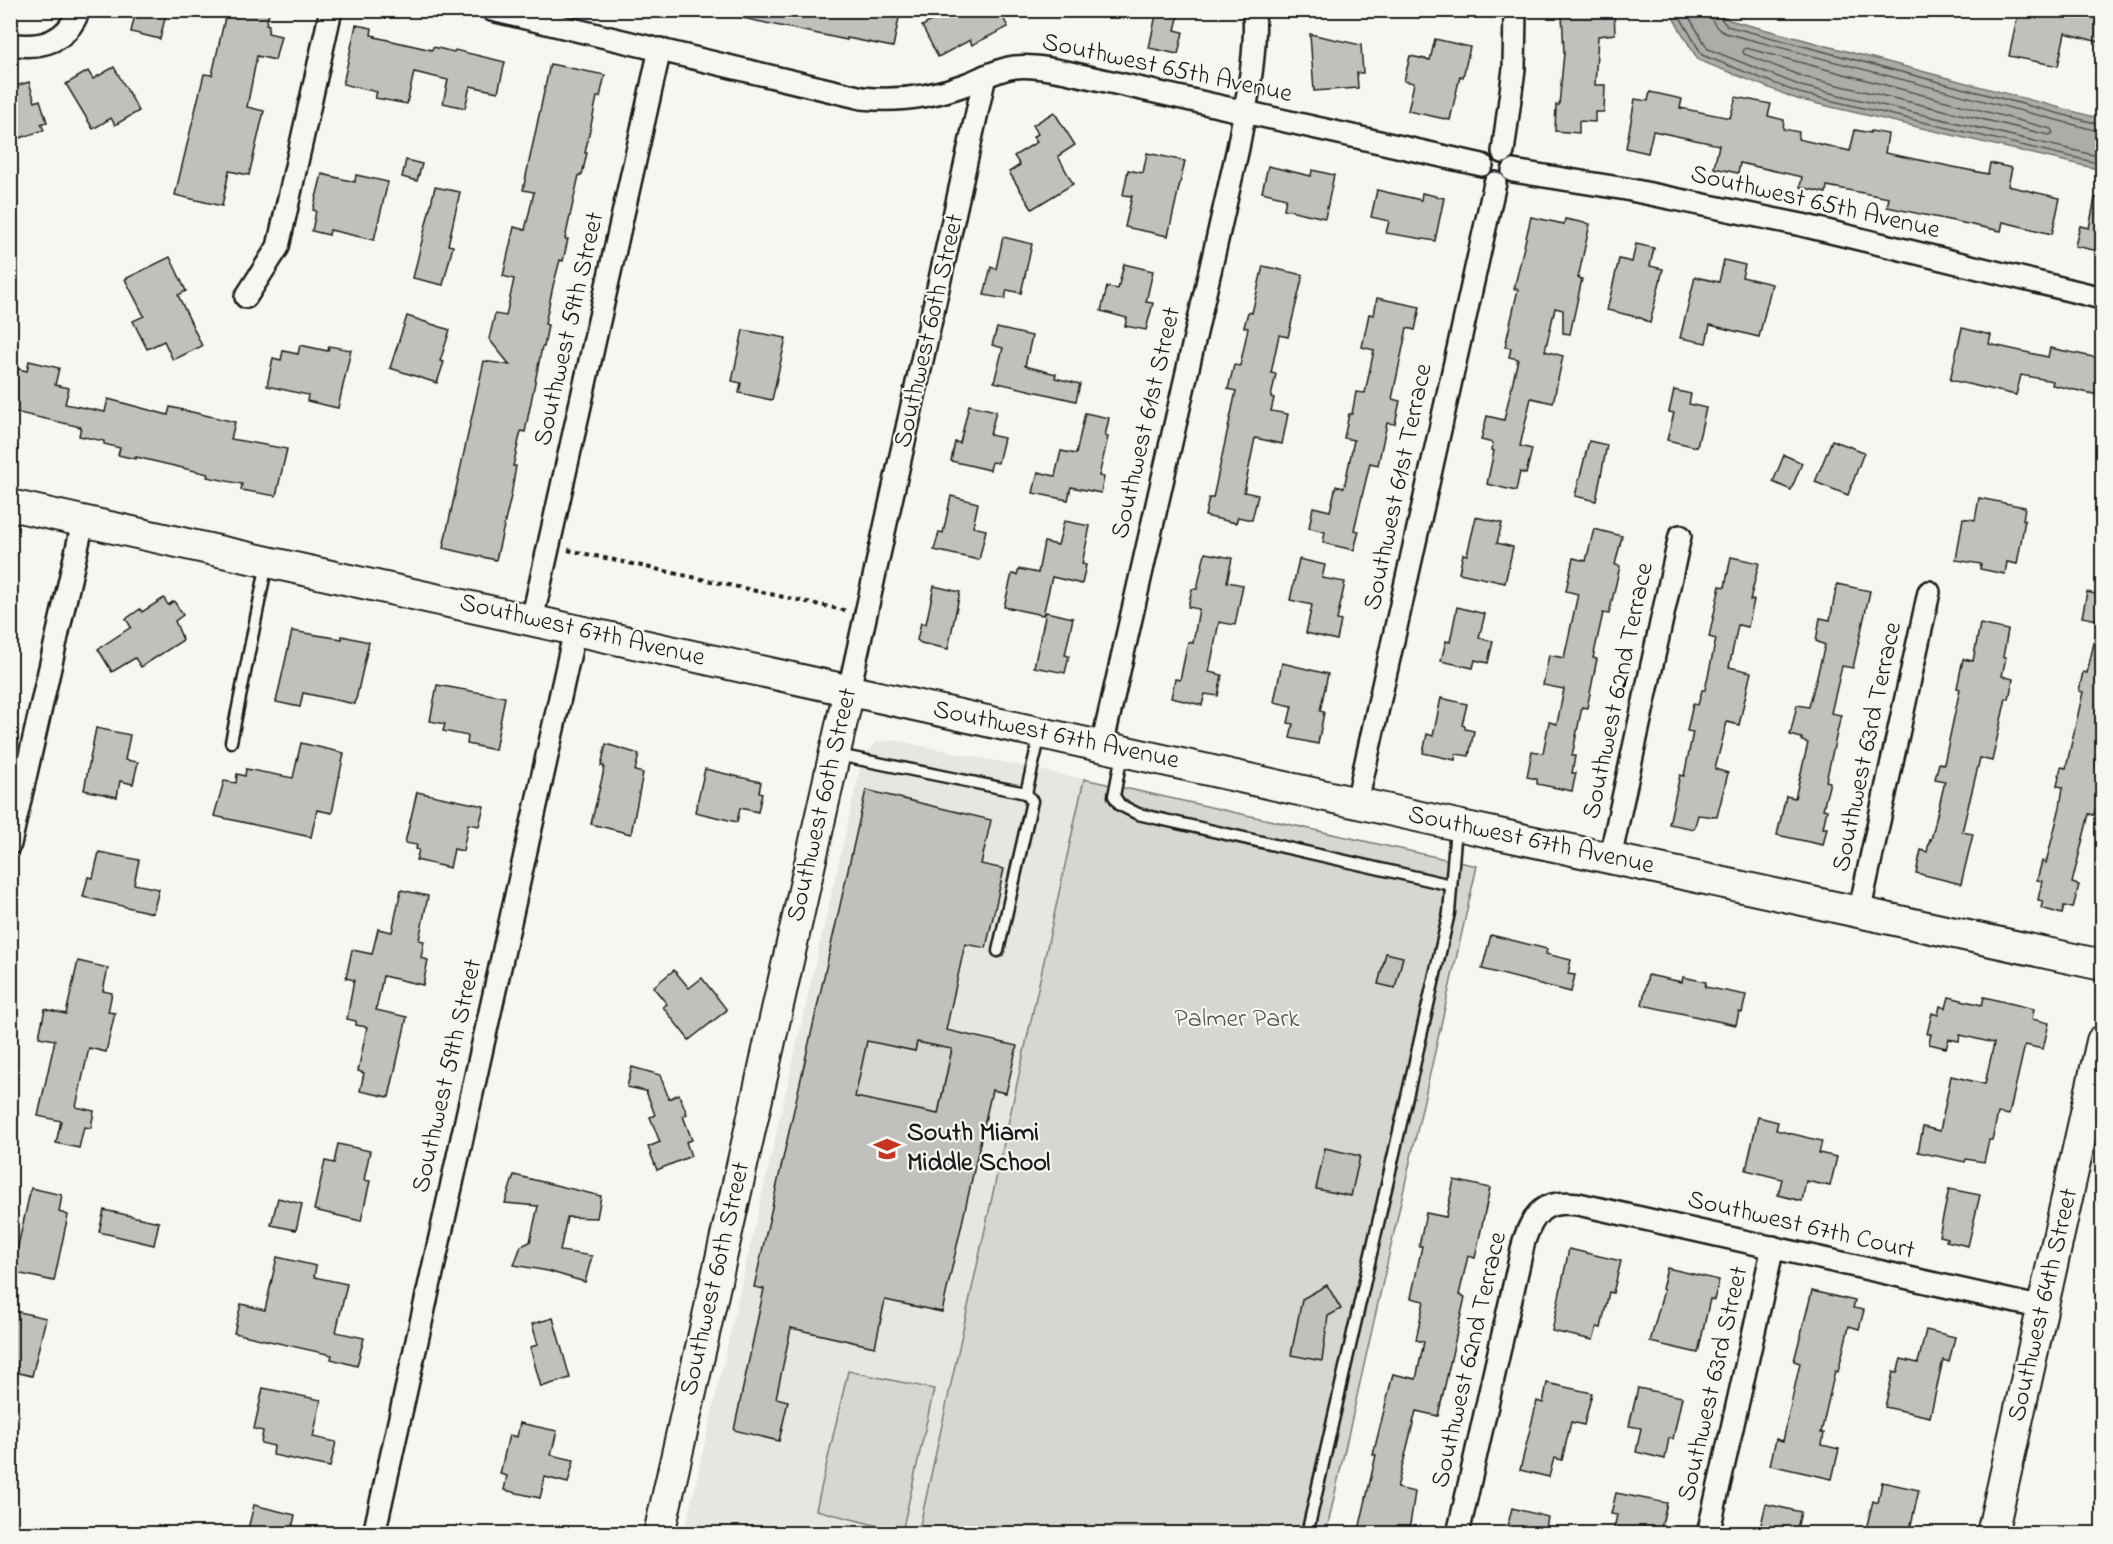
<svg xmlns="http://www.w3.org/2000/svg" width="2113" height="1544" font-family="'Indie Flower',sans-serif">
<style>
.built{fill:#e6e6e2}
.green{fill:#d6d6d2;stroke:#797977;stroke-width:1.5}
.water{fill:#acaca9;stroke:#727271;stroke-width:1.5}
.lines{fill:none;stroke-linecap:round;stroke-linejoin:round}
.shore{stroke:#565654;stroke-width:1.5}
.building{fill:#c0c0bd;stroke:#1c1c1c;stroke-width:1.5;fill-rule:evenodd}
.lane-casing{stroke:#1c1c1c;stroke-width:15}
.street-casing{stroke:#1c1c1c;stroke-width:26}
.secondary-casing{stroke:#1c1c1c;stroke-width:34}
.path{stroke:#1c1c1c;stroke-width:4;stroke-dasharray:4.5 4.5;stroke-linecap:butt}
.lane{stroke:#f6f6f2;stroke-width:10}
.street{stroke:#f6f6f2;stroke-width:21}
.secondary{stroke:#f6f6f2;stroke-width:30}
.labels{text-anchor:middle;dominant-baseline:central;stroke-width:4.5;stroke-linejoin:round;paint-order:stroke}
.street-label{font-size:26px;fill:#1c1c1c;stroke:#f6f6f2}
.park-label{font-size:26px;fill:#545453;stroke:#f6f6f2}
.poi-label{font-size:26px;font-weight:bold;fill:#1c1c1c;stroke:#f6f6f2;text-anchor:start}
</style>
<rect width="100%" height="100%" fill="#f6f6f2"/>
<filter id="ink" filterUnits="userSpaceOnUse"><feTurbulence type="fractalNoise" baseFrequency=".0167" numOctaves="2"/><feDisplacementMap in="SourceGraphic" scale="12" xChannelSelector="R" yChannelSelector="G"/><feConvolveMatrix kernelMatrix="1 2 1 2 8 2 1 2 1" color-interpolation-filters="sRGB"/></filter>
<g filter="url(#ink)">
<path class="built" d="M893 740 1084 779 918 1533 684 1534 863 756 877 742Z"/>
<g class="green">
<path d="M1084 779 1477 866 1326 1533 918 1534Z"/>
<path d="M869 1031 897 1047 915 1051 917 1042 952 1049 923 1182V1111L859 1098 844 1163 847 1064Z"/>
<path d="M848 1371 934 1389 902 1532 816 1510Z"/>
</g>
<path class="water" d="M1669 11H1722L1729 20 2102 119V170L1797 99 1698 60Z"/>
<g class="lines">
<g class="shore">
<path d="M1676 10 1702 55 1799 93 2102 164"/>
<path d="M1685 10 1708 49 1801 86 2102 157"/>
<path d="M1710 10C1711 20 1716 29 1725 33L2102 132"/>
<path d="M1718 10 1719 16 1727 26 2102 125"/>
<path d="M1746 48 2051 129 2053 133 2049 135 1804 77 1744 54 1743 51Z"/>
</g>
</g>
<g class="building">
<path d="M136 10H167L160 39 131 32Z"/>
<path d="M238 10H270L266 24 269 25 268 33 281 36 275 60 257 56 247 107 264 111 249 175 229 171 222 206 175 195 204 74 212 75 226 13 237 16Z"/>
<path d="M743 10H885L900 13 893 47 847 38V40L742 18Z"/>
<path d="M952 10H999L1008 27 972 45 970 40 938 57 922 26Z"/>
<path d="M1157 10H1180L1175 30 1183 32 1178 54 1149 48Z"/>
<path d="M1579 10H1614L1615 34 1598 36 1595 85H1605L1604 112H1595V122L1579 121V133L1555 131 1556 105H1559L1564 53 1562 14 1579 13Z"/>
<path d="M2019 10H2093L2103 13V43L2065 33 2058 66 2009 56Z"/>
<path d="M356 25 372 28 371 35 376 36 375 37 432 50 433 47 454 52 455 50 505 62 498 92 470 86 465 108 443 103 448 80 414 72 407 104 375 98 377 92 343 84Z"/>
<path d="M1310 34 1361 45 1363 73H1357L1358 88 1314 91Z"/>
<path d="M1435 39 1470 47 1463 77 1460 76 1450 120 1408 111 1414 83 1404 81 1410 56 1430 60Z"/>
<path d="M550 64 605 75 600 97H597L585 153H587L582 175H579L565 239H568L563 261 560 260 553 286 545 324 548 325 544 347H542L525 432 521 431 513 466H516L511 496 496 560 443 548 484 361 510 365 489 339 495 314 506 316 514 279 503 276 514 227 525 230 534 192 523 190Z"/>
<path d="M114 67 139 111 115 125 111 118 93 129 66 84 88 71 93 79Z"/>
<path d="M29 82 35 102 40 100 47 122 41 124 44 130 17 139 15 132 10 134V88Z"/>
<path d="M1650 92 1682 99 1680 108 1730 118 1736 97 1771 104 1768 116 1784 120 1783 129 1799 132 1798 139 1850 151 1855 130 1870 133 1871 131 1888 134 1885 153 1988 174 1990 163 2012 168 2008 186 2060 198 2052 234 2003 222 2001 231 1887 207 1889 198 1827 186 1826 193 1800 187 1802 177 1740 163 1738 173 1714 168 1719 145 1653 131 1648 153 1626 148 1635 99 1648 101Z"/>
<path d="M1054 112 1075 145 1058 156 1073 184 1032 209 1009 172 1020 165 1014 156 1037 142 1033 137 1038 134 1033 125Z"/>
<path d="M1147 153 1185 161 1168 236 1125 227 1132 196 1123 195 1128 170 1143 173Z"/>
<path d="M406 160 422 164 417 181 402 177Z"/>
<path d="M1268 166 1311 176 1312 170 1334 175 1325 218 1284 209 1286 198 1262 192Z"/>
<path d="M322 174 355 182 356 175 388 182 374 240 330 230 329 235 312 231 316 211 313 210Z"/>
<path d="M435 187 460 192 448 245 453 246 443 285 413 278Z"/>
<path d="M1377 190 1421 200 1422 193 1444 198 1435 241 1386 233 1389 221 1371 217Z"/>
<path d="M2095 198H2103V252L2075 246 2080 226 2089 228Z"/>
<path d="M1531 217 1564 224 1565 219 1590 224 1578 278 1582 279 1570 334 1563 333V310L1555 308 1545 351 1563 356 1553 403 1531 398 1520 446 1532 449 1526 474 1520 472 1516 491 1487 484 1494 451 1492 450 1493 443 1481 440 1487 416 1504 420 1518 359 1509 357 1511 348 1505 347 1518 289H1514Z"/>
<path d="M1003 237 1032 244 1021 293 1007 290 1005 299 984 295 991 267 996 269Z"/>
<path d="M1636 244 1654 248 1650 266 1663 269 1650 323 1641 318 1607 310 1619 259 1632 262Z"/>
<path d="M170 257 186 291 178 295 202 346 173 360 164 341 147 349 133 321 144 316 125 279Z"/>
<path d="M1724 260 1745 265 1742 277 1772 284 1759 337 1710 325 1706 343 1680 338 1695 277 1719 282Z"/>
<path d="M1124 264 1153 271 1146 302 1153 303 1146 330 1125 326 1127 318 1101 311 1107 287 1118 289Z"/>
<path d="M1263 266 1303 275 1288 337 1279 335 1271 373 1276 374 1271 397 1274 398 1271 411 1288 414 1282 444 1255 438 1244 492 1258 495 1252 520 1238 517 1236 523 1205 516 1209 498H1213L1236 391 1228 389 1234 365 1240 366 1248 328 1244 327 1248 312 1252 313Z"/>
<path d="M1377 298 1420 307 1415 330 1407 328 1392 399 1400 401 1395 424 1387 423 1378 465 1370 463 1354 530 1359 531 1354 550 1323 543 1325 532 1309 528 1313 507 1330 511 1336 486 1344 488 1354 440 1344 438 1349 414H1352L1356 392 1365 393 1374 350 1362 347 1369 314 1374 315Z"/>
<path d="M407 316 450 330 440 361 444 362 437 383 390 368Z"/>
<path d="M997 328 1032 336 1025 366 1056 374 1055 378 1080 384 1076 401 994 382 1003 348 992 345Z"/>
<path d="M1962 328 1991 335 1989 344 2048 357 2050 348 2103 359V396L2052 385 2053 381 2021 375 2016 395 1950 380Z"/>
<path d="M743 330 786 338 772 400 739 393 741 383 732 381Z"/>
<path d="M300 345 328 351 329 346 351 350 338 408 307 401 308 395 267 386 273 358 281 360 283 351 298 354Z"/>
<path d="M29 361 59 368 55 385 69 388 65 404 105 412 108 399 168 415 170 407 235 422 231 439 287 449 276 496 241 490 242 484 207 477 208 474 136 457V459L118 455 120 448 104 444V441L79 436 81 427 10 411V387L15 368 27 371Z"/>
<path d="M1674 390 1691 394 1689 404 1706 408 1697 447 1667 440 1674 413 1669 412Z"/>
<path d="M969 405 996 411 990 435 1004 438 998 463 992 462 990 470 951 461 955 442 960 443Z"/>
<path d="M1085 413 1109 418 1105 436 1108 437 1099 476 1104 477 1101 493 1071 487 1068 500 1033 493 1038 472 1055 476 1061 451 1076 454Z"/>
<path d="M1832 440 1864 452 1848 495 1815 482Z"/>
<path d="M1589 441 1607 445 1596 501 1575 496Z"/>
<path d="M1784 455 1802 463 1791 490 1773 482Z"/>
<path d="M951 496 978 503 973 527 986 530 979 560 934 550 939 532 943 533Z"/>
<path d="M1979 498 2025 507 2023 520H2025L2017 564 2007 562 2005 574 1980 569 1981 564 1956 560 1963 518 1975 520Z"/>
<path d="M1476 517 1502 523 1497 543 1513 547 1505 583 1459 573 1463 554 1467 555Z"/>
<path d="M1064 521 1090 526 1082 564 1086 565 1082 584 1052 577 1043 615 1004 607 1012 574 1017 575 1019 569 1038 573 1044 542 1058 545Z"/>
<path d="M1594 529 1622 536 1615 565 1620 566 1609 614 1603 613 1593 658 1597 659 1587 708 1582 707 1572 756H1575L1572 773H1576L1572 791 1537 784V779L1527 777 1532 751 1543 753 1549 722 1557 724 1564 689 1543 685 1549 655 1564 658 1578 594 1566 591 1573 558 1586 561Z"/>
<path d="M1205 553 1232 558 1227 582 1243 585 1235 625 1219 622 1209 672 1222 675 1218 696 1205 694 1202 705 1171 698 1175 679 1180 680 1188 642 1193 643 1199 609 1188 607 1192 589H1197Z"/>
<path d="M1731 557 1759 563 1750 600H1754L1748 627 1738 625 1729 667 1751 672 1739 725 1727 722 1715 769 1728 773 1717 817 1698 815 1694 829 1669 824 1680 775 1684 776 1693 732 1687 731 1693 704 1698 705 1702 690H1705L1716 639 1709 637 1720 586 1725 587Z"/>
<path d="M1299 559 1325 565 1322 578 1345 582 1337 620 1341 621 1337 640 1306 633 1312 605 1290 600Z"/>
<path d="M1837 584 1870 591 1853 668 1842 666 1831 713 1841 715 1826 781 1830 782 1823 809 1827 810 1823 828H1827L1823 845 1777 835 1786 796 1795 798 1808 743 1802 741V738L1790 735 1797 705 1809 707 1825 645 1816 641 1820 618 1830 620Z"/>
<path d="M934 586 960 592 948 649 921 643 917 640 921 623 926 624Z"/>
<path d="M2087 592 2103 596V621L2082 617Z"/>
<path d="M164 598 168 605 174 601 183 615 175 621 183 640 141 667 135 658 112 672 98 649 131 627 126 619 140 609 142 612Z"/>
<path d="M1457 607 1485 614 1479 638 1493 641 1488 663 1475 660 1473 668 1441 661 1446 641 1450 642Z"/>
<path d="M1046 612 1073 618 1065 655 1069 656 1065 673 1034 667Z"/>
<path d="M1980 624 2008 630 2003 657H2006L2002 676 2013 679 2009 699 2006 698 1992 761 1980 758 1962 832 1973 834 1961 884 1916 873 1921 850 1927 852 1930 839 1931 840 1945 781 1935 779 1939 763 1944 764 1960 689 1957 688 1963 659 1973 661Z"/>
<path d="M292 631 342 639V636L369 642 355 704 303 693 300 707 276 702Z"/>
<path d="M2096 634H2103V736L2096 766 2101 767 2096 791H2099L2094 815 2089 814 2072 883 2079 885 2073 908 2064 906 2062 914 2041 908 2043 901 2038 900 2042 881 2037 880 2042 861 2046 863 2060 807 2063 787 2057 786 2061 767 2066 768 2083 692 2079 691 2083 672 2087 673Z"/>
<path d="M1282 663 1328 674 1320 711 1324 712 1318 744 1290 738 1293 724 1288 723 1292 706 1274 702Z"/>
<path d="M437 685 505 697 495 750 467 744 468 736 443 731 445 724 430 721Z"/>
<path d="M1441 698 1467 704 1462 725 1465 726V729L1474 731 1469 756 1456 754 1455 760 1423 753 1427 734 1433 736Z"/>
<path d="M96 728 130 735 125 760 138 762 133 784 120 781 117 797 84 790Z"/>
<path d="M301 743 344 753 332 813 317 810 311 837 214 816 224 781 236 783 237 774 245 776 246 769 293 778Z"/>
<path d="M606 744 639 754 635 771 643 773 631 834 591 824 603 774 604 766H601Z"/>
<path d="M705 769 761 782 759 792 762 793 758 812 740 808 737 822 695 812Z"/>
<path d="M866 790 991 820 981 864 1004 869 986 948 965 944 946 1030 1017 1046 1006 1093 992 1090 942 1312 885 1300 875 1347 791 1328 776 1398 788 1401 779 1441 734 1430 764 1289 754 1287ZM867 1041 915 1051 917 1042 952 1049 938 1114 855 1097Z"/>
<path d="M417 792 484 806 479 826 468 824 463 851 454 849 450 868 416 860 419 850 416 849 417 845 405 843Z"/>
<path d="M99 852 139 860 134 884 159 889 153 913 83 897 88 877 93 878Z"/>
<path d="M401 890 428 896 419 940 424 941 421 958 428 960 423 985 383 976 376 1010 407 1017 389 1097 360 1091 364 1073 358 1071 367 1027 356 1025V1021L347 1019 354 980 346 978 352 950 372 954 378 929 392 932Z"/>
<path d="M1491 935 1547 949 1546 954 1571 960 1568 974 1575 975 1571 992 1482 969Z"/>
<path d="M1386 953 1403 957 1395 988 1378 984Z"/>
<path d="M78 961 108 968 103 991 112 993 108 1012 115 1013 106 1052 89 1048 76 1107 94 1111 91 1128 84 1127 79 1148 56 1143 61 1121 38 1116 55 1040 39 1037 45 1009 66 1014Z"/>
<path d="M674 970 689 988 702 978 727 1010 689 1040 663 1007 667 1004 653 987Z"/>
<path d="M1648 975 1682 982 1683 977 1706 982 1705 987 1746 995 1742 1013 1739 1012 1736 1025 1642 1005Z"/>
<path d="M1949 997 1982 1005 1984 997 2034 1009 2032 1019 2049 1023 2043 1049 2025 1045 2009 1115 1998 1113 1992 1140H1989L1984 1162 1966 1159 1965 1162 1918 1152 1923 1127 1940 1131 1951 1076 1985 1084 1994 1043 1960 1035 1959 1041 1949 1039 1946 1048 1929 1044 1931 1034H1927L1932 1013 1938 1015 1940 1006 1946 1008Z"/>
<path d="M632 1067 660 1075 669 1099 679 1094 687 1114 683 1116 692 1140 686 1142 691 1156 657 1170 648 1147 660 1142 650 1117 655 1115 646 1091 627 1087Z"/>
<path d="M1758 1117 1778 1122 1776 1130 1822 1141 1819 1153 1837 1157 1830 1186 1806 1181 1802 1201 1778 1195 1782 1179 1746 1170Z"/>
<path d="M338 1144 370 1151 364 1180 370 1181 361 1221 314 1210 325 1161 334 1163Z"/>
<path d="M1325 1148 1360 1156 1351 1196 1316 1189Z"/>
<path d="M514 1175 601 1196 597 1218 567 1217 560 1251 592 1256 585 1282 548 1271 514 1265 521 1246 530 1242 538 1206 505 1203Z"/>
<path d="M1454 1180 1490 1188 1475 1258 1468 1256 1459 1295 1465 1297 1438 1416 1416 1411 1397 1488 1415 1492 1409 1531 1405 1530 1404 1533H1374L1359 1530 1376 1455H1373L1393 1374 1416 1379 1424 1342 1416 1340 1424 1301 1411 1298 1422 1246H1419L1426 1213 1446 1217Z"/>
<path d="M31 1188 62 1195 59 1212 68 1215 54 1281 12 1272Z"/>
<path d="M1949 1189 1980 1195 1968 1246 1946 1241 1947 1238 1939 1236Z"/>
<path d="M278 1198 302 1204 296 1230 271 1225Z"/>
<path d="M104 1210 159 1222 154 1245 99 1232Z"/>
<path d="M1569 1249 1621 1261 1613 1293 1609 1292 1601 1328 1597 1327 1593 1340 1552 1331Z"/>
<path d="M277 1257 316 1266 314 1277 347 1284 336 1332 364 1338 357 1366 331 1359 332 1355 234 1333 241 1304 265 1310Z"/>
<path d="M1667 1268 1719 1280 1714 1300 1710 1299 1698 1353 1650 1342 1664 1290 1662 1289Z"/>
<path d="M1327 1285 1341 1309 1328 1316 1322 1361 1291 1355 1302 1299Z"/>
<path d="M1812 1291 1855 1301 1853 1308 1864 1310 1859 1329 1849 1326 1838 1372 1835 1371 1821 1433H1824L1822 1445 1839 1449 1832 1479 1770 1465 1776 1439 1783 1441 1800 1363 1794 1361Z"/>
<path d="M10 1310 46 1318 32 1376 10 1371Z"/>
<path d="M553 1318 570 1378 541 1387 530 1347 538 1345 532 1324Z"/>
<path d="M1926 1330 1955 1337 1949 1362 1943 1360 1930 1417 1885 1407 1893 1372 1897 1373 1901 1359 1918 1363Z"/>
<path d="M1547 1383 1592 1393 1584 1425 1571 1422 1562 1460 1554 1458 1549 1477 1520 1470 1537 1401 1543 1403Z"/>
<path d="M263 1388 321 1400 313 1437 336 1442 330 1467 273 1455 274 1446 261 1443 263 1431 254 1429Z"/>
<path d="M1638 1388 1682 1397 1673 1439 1669 1438 1665 1459 1636 1452 1641 1428 1629 1426Z"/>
<path d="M520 1423 557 1431 551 1455 574 1460 568 1483 545 1477 540 1498 504 1490 507 1476 500 1474 509 1435 517 1437Z"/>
<path d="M1882 1482 1919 1490 1909 1533H1865L1873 1501 1878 1503Z"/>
<path d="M1616 1493 1667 1503 1660 1533H1613L1617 1515 1611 1514Z"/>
<path d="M1766 1504 1801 1512 1796 1533H1759Z"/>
<path d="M254 1505 295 1515 291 1533H247Z"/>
<path d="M1512 1508 1548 1517 1545 1533H1506Z"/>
</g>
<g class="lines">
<g class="lane-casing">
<g id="lane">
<path d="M231 742 267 563"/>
<path d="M1122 754 1114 796 1120 805 1138 814 1451 885"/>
<path d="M838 755 1026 793 1032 801 998 951"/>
<path d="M1026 793 1040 735"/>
<path d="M1307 1534 1449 913 1456 827"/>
</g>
</g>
<g class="street-casing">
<g id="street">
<path d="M492 10 862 98C898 102 932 97 967 84 983 78 998 69 1015 67 1032 65 1049 69 1066 72L1482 165"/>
<path d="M10 44C41 49 67 42 79 10"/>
<path d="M1503 152 1514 69 1515 10"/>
<path d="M1513 171 1626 189 1802 225 2102 298"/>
<path d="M246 297 278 247 331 10"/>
<path d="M532 620 660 49"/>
<path d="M849 690 985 76"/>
<path d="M1102 746 1238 148C1246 103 1257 57 1254 10"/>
<path d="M1357 802 1495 183"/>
<path d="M10 844 83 522"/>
<path d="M1610 858 1680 536"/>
<path d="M1859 913 1929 592"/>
<path d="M374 1534 575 630"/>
<path d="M1458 1534 1524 1241C1534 1211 1545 1200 1578 1204L2043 1308"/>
<path d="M1708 1534 1773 1247"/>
</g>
</g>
<g class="secondary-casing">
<g id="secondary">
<path d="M10 505 1457 825 2102 965"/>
<path d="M659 1534 849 690"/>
<path d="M1992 1534 2102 1041"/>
</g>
</g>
<path class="path" d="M568 550 848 611"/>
<use href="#lane" class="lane"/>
<use href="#street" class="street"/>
<use href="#secondary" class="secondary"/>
</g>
</g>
<defs>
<g id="school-bare" transform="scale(2.07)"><path d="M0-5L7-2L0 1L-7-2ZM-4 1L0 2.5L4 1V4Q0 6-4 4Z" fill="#c8321e" stroke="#f6f6f2" stroke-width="2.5" paint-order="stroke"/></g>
</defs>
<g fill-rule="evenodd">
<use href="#school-bare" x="887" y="1149"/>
</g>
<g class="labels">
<g class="street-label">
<text transform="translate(1167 69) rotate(12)">Southwest 65th Avenue</text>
<text transform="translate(1815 203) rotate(13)">Southwest 65th Avenue</text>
<text transform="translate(570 329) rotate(-77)">Southwest 59th Street</text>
<text transform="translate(930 331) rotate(-77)">Southwest 60th Street</text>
<text transform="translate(1147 423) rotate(-77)">Southwest 61st Street</text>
<text transform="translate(1399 487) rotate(-78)">Southwest 61st Terrace</text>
<text transform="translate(582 631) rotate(13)">Southwest 67th Avenue</text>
<text transform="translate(1619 691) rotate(-78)">Southwest 62nd Terrace</text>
<text transform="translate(1056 736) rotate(12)">Southwest 67th Avenue</text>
<text transform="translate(1868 747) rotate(-78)">Southwest 63rd Terrace</text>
<text transform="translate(823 805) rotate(-77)">Southwest 60th Street</text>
<text transform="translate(1531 841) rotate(12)">Southwest 67th Avenue</text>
<text transform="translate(448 1076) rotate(-77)">Southwest 59th Street</text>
<text transform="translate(1801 1226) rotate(13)">Southwest 67th Court</text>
<text transform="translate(716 1279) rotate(-77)">Southwest 60th Street</text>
<text transform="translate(2044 1305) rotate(-77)">Southwest 64th Street</text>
<text transform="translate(1470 1360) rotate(-77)">Southwest 62nd Terrace</text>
<text transform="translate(1714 1384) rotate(-77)">Southwest 63rd Street</text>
</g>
<g class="park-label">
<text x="1237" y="1020">Palmer Park</text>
</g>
<g class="poi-label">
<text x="907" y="1134">South Miami<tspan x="907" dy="30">Middle School</tspan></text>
</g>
</g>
<rect width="2113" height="1544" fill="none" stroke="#f6f6f2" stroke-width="36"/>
<rect x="18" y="18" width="2077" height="1508" fill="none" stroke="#1c1c1c" stroke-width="2" filter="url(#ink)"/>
</svg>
